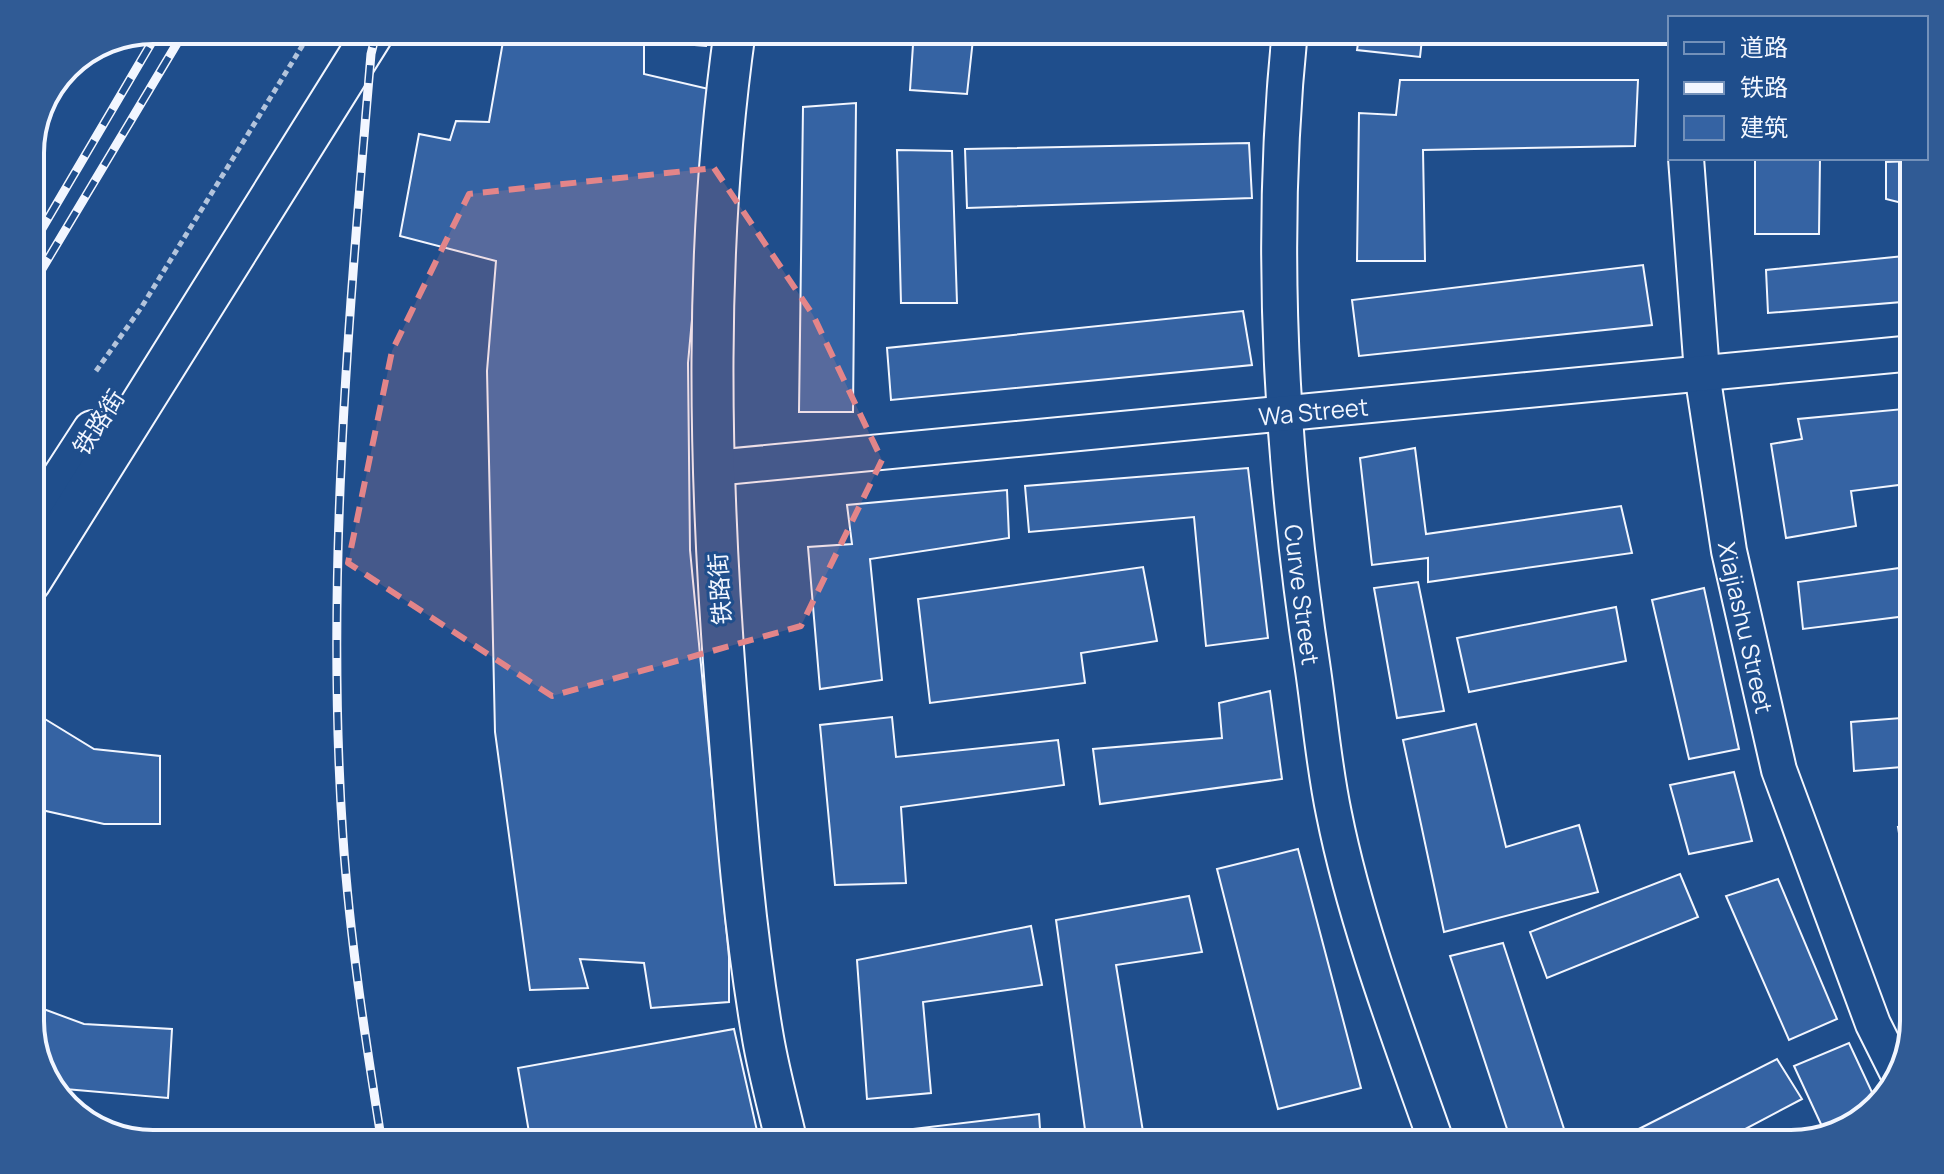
<svg xmlns="http://www.w3.org/2000/svg" width="1944" height="1174" font-family="Manrope,'Noto Sans SC',sans-serif">
<style>
.building{fill:#3563a3;stroke:#f2f6ff;stroke-width:2}
.lines{fill:none;stroke-linecap:round;stroke-linejoin:round}
.tertiary-casing{stroke:#f2f6ff;stroke-width:38}
.secondary-casing{stroke:#f2f6ff;stroke-width:44}
.path{stroke:#b3c4dc;stroke-width:5;stroke-dasharray:6 4;stroke-linecap:butt}
.tertiary{stroke:#1f4e8c;stroke-width:34}
.secondary{stroke:#1f4e8c;stroke-width:40}
.rail-casing{stroke:#f2f6ff;stroke-width:9}
.rail{stroke:#1f4e8c;stroke-width:6;stroke-dasharray:18;stroke-linecap:butt}
.marked{fill:#e38589;fill-opacity:0.2;stroke:#e38589;stroke-width:6;stroke-dasharray:16 10;stroke-linejoin:round}
.labels{text-anchor:middle;dominant-baseline:central;stroke-width:6;stroke-linejoin:round;paint-order:stroke}
.street-label{font-size:24px;fill:#f2f6ff;stroke:#1f4e8c}
.rim{fill:none;stroke:#f2f6ff;stroke-width:4}
</style>
<rect width="100%" height="100%" fill="#1f4e8c"/>
<g class="building">
<path d="M505 30H707L706 46 644 41V74L713 90 688 363 690 550 729 957V1002L651 1008 644 963 580 959 588 988 530 990 495 732 487 371 496 261 400 236 419 134 450 140 456 121 489 122Z"/>
<path d="M816 30H866L864 44 816 38Z"/>
<path d="M914 30H974L967 94 910 90Z"/>
<path d="M1165 30H1251V37Z"/>
<path d="M1360 30H1423L1420 57 1357 50Z"/>
<path d="M1400 80H1638L1635 146 1423 150 1425 261H1357L1359 113 1396 115Z"/>
<path d="M856 103 853 412H799L803 107Z"/>
<path d="M1249 143 1252 198 967 208 965 149Z"/>
<path d="M897 150 952 151 957 303H901Z"/>
<path d="M1755 158H1820L1819 234H1755Z"/>
<path d="M1914 161V206L1886 199V162Z"/>
<path d="M1914 255V301L1768 313 1766 270Z"/>
<path d="M1643 265 1652 325 1359 356 1352 300Z"/>
<path d="M1243 311 1252 365 891 400 887 348Z"/>
<path d="M1914 408V483L1851 491 1856 526 1786 538 1771 444 1802 439 1798 419Z"/>
<path d="M1415 448 1426 534 1621 506 1632 553 1428 582V558L1372 565 1360 458Z"/>
<path d="M1248 468 1268 638 1206 646 1194 517 1029 532 1025 486Z"/>
<path d="M1007 490 1009 538 870 559 882 680 820 689 808 547 852 544 847 505Z"/>
<path d="M1914 566V615L1803 629 1798 582Z"/>
<path d="M1143 567 1157 641 1081 653 1085 683 930 703 918 599Z"/>
<path d="M1418 582 1444 711 1397 718 1374 588Z"/>
<path d="M1704 588 1739 749 1689 759 1652 600Z"/>
<path d="M1616 607 1626 661 1469 692 1457 638Z"/>
<path d="M1270 691 1282 779 1100 804 1093 749 1222 738 1219 703Z"/>
<path d="M40 716 94 749 160 756V824H104L46 811 30 801V730Z"/>
<path d="M892 717 896 757 1058 740 1064 785 901 807 906 883 835 885 820 725Z"/>
<path d="M1914 717V766L1854 771 1851 722Z"/>
<path d="M1476 724 1506 847 1579 825 1598 892 1444 932 1403 740Z"/>
<path d="M1734 772 1752 841 1689 854 1670 785Z"/>
<path d="M1914 826V902H1910L1898 827Z"/>
<path d="M1298 849 1361 1088 1278 1109 1217 869Z"/>
<path d="M1680 874 1698 917 1547 978 1530 932Z"/>
<path d="M1778 879 1837 1019 1789 1040 1726 896Z"/>
<path d="M1189 896 1202 952 1116 965 1145 1144H1087L1056 920Z"/>
<path d="M1031 926 1042 985 923 1002 931 1093 867 1099 857 960Z"/>
<path d="M1503 943 1567 1138 1546 1144H1512L1450 956Z"/>
<path d="M30 1004 84 1024 172 1029 168 1098 65 1089 47 1083 30 1029Z"/>
<path d="M734 1029 760 1144H531L518 1068Z"/>
<path d="M1849 1043 1877 1103 1853 1127 1826 1135 1794 1066Z"/>
<path d="M1777 1059 1802 1099 1717 1144H1609Z"/>
<path d="M1039 1114 1041 1144H872L870 1134Z"/>
<path d="M1381 1131 1388 1144H1355Z"/>
</g>
<g class="lines">
<g class="tertiary-casing">
<g id="tertiary">
<path id="s1" d="M1290 30C1268 243 1281 459 1313 670 1320 718 1324 767 1334 814 1356 924 1400 1039 1437 1144"/>
<path id="s2" d="M1686 158 1702 373 1729 551 1779 770 1873 1024 1899 1076"/>
<path id="s3" d="M714 468 1914 353"/>
</g>
</g>
<g class="secondary-casing">
<g id="secondary">
<path d="M735 30C704 248 709 470 726 689 735 805 743 922 763 1038 769 1073 779 1109 787 1144"/>
<path d="M30 528 93 431"/>
<path d="M30 582 375 30"/>
</g>
</g>
<path class="path" d="M96 371 141 308 312 30"/>
<use href="#tertiary" class="tertiary"/>
<use href="#secondary" class="secondary"/>
<g class="rail-casing">
<g id="rail">
<path d="M377 30 371 54C349 314 325 577 343 838 350 941 366 1043 382 1144"/>
<path d="M30 249 159 30"/>
<path d="M30 289 185 30"/>
</g>
</g>
<use href="#rail" class="rail"/>
</g>
<path class="marked" d="M714 168 813 315 882 460 801 626 552 696 348 563 392 351 469 194Z"/>
<g class="labels">
<g class="street-label">
<text stroke="none"><textPath href="#s3" startOffset="602">Wa Street</textPath></text>
<text transform="translate(98 422) rotate(-57)">铁路街</text>
<text transform="translate(719 589) rotate(-94)">铁路街</text>
<text stroke="none"><textPath href="#s1" startOffset="566">Curve Street</textPath></text>
<text stroke="none"><textPath href="#s2" startOffset="474">Xiajiashu Street</textPath></text>
</g>
</g>
<path d="M0 0H1944V1174H0ZM153 44H1791A109 109 0 0 1 1900 153V1021A109 109 0 0 1 1791 1130H153A109 109 0 0 1 44 1021V153A109 109 0 0 1 153 44Z" fill="#305b95" fill-rule="evenodd"/>
<path class="rim" d="M153 44H1791A109 109 0 0 1 1900 153V1021A109 109 0 0 1 1791 1130H153A109 109 0 0 1 44 1021V153A109 109 0 0 1 153 44Z"/>
<rect x="1668" y="16" width="260" height="144" fill="#1f4e8c" stroke="#7391ba" stroke-width="2"/>
<rect x="1684" y="42" width="40" height="12" fill="#1f4e8c" stroke="#7391ba" stroke-width="2"/>
<text x="1740" y="56" font-size="24" fill="#f2f6ff">道路</text>
<rect x="1684" y="82" width="40" height="12" fill="#f2f6ff" stroke="#7391ba" stroke-width="2"/>
<text x="1740" y="96" font-size="24" fill="#f2f6ff">铁路</text>
<rect x="1684" y="116" width="40" height="24" fill="#3563a3" stroke="#7391ba" stroke-width="2"/>
<text x="1740" y="136" font-size="24" fill="#f2f6ff">建筑</text>
</svg>
